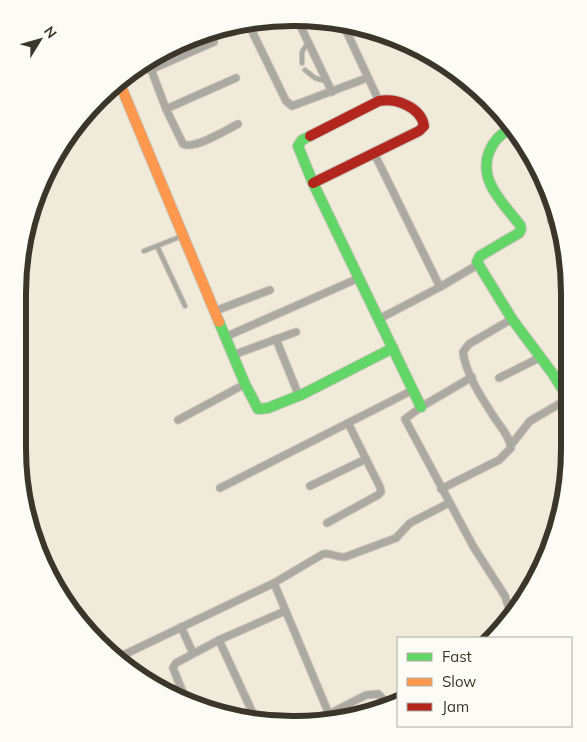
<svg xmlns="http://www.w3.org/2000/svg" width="587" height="742" font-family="Mulish,sans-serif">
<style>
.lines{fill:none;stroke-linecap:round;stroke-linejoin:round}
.lane-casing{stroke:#cac5b9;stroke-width:6}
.street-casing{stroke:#cac5b9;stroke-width:9}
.fast-casing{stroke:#cac5b9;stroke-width:12}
.slow-casing{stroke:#cac5b9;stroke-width:12}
.jam-casing{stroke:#cac5b9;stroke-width:12}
.lane{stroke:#aba9a1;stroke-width:4}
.street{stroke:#aba9a1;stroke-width:7}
.fast{stroke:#63d668;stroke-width:10}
.slow{stroke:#ff974d;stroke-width:10}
.jam{stroke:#b3261e;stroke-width:10}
.rim{fill:none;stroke:#3b362b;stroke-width:6}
</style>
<rect width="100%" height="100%" fill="#f0eada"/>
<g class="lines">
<g class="lane-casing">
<g id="lane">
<path d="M302 63V52L309 41"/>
<path d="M305 70 315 78 325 81"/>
<path d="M157 246 185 306"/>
<path d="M144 251 182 236"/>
</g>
</g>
<g class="street-casing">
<g id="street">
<path d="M248 23 286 101 292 106 367 78"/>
<path d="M299 23 332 92"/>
<path d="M344 26 379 101"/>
<path d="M148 61 166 109 183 144C194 150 226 130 238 124"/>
<path d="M438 63 465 87 470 90 476 91"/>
<path d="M150 70 214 42"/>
<path d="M166 109 236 78"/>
<path d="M374 153 440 287"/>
<path d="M555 204 551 221 562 239"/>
<path d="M215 311 270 290"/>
<path d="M379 319 440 287 479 264"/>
<path d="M225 337 359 278"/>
<path d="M276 339 299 396"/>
<path d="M233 355 296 332"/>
<path d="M472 377 421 407 405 419 473 546 505 596 511 615"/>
<path d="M499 378 541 357"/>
<path d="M178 420 245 384"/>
<path d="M511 445 530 421 566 400"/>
<path d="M310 486 366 459"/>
<path d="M220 488 413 390"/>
<path d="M441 489 499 460 511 448C510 437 500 426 494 417 482 398 466 375 463 352L469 344 512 319"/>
<path d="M327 523 378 495 381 492 380 487 348 423"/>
<path d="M274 583 323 554C330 552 337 558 345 557L396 538 410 523 449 503"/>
<path d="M181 627 193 653"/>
<path d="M219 640 256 720"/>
<path d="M117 658 274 583 329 714"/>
<path d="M186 700 173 668 176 663 219 640 285 611"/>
<path d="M291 724 329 714 366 695 378 694 389 705"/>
</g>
</g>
<g class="fast-casing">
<g id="fast">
<path d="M510 129C500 134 493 142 489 152 478 181 504 204 520 225L521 229 519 233 480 256 477 262 512 319 553 374 566 395"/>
<path d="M310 136 302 140 298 146 313 183 421 407"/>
<path d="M219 322 245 384 258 409 268 408 303 394 393 348"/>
</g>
</g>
<g class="slow-casing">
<path id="slow" d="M120 84 219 322"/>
</g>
<g class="jam-casing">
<path id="jam" d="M310 136 379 101C396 98 421 107 424 126L419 131 313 183"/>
</g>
<use href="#lane" class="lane"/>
<use href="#street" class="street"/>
<use href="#fast" class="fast"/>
<use href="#slow" class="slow"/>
<use href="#jam" class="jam"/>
</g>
<path d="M0 0H587V742H0ZM293 26H294A267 267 0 0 1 561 293V449A267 267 0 0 1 294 716H293A267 267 0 0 1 26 449V293A267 267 0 0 1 293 26Z" fill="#fdfbf5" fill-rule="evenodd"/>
<path class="rim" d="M293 26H294A267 267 0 0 1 561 293V449A267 267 0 0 1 294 716H293A267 267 0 0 1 26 449V293A267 267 0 0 1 293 26Z"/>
<rect x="397" y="637" width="175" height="90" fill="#fdfbf5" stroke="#afaca4"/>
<rect x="407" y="653" width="25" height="8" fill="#63d668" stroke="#afaca4"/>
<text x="442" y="662" font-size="15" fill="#3b362b">Fast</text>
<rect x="407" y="678" width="25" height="8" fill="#ff974d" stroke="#afaca4"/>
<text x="442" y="687" font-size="15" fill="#3b362b">Slow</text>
<rect x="407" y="703" width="25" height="8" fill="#b3261e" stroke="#afaca4"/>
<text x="442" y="712" font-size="15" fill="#3b362b">Jam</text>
<g transform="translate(40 40) rotate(53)" stroke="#fdfbf5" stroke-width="4" paint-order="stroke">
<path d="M0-4L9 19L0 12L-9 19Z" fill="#3b362b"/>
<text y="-8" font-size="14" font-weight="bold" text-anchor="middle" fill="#3b362b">N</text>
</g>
</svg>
